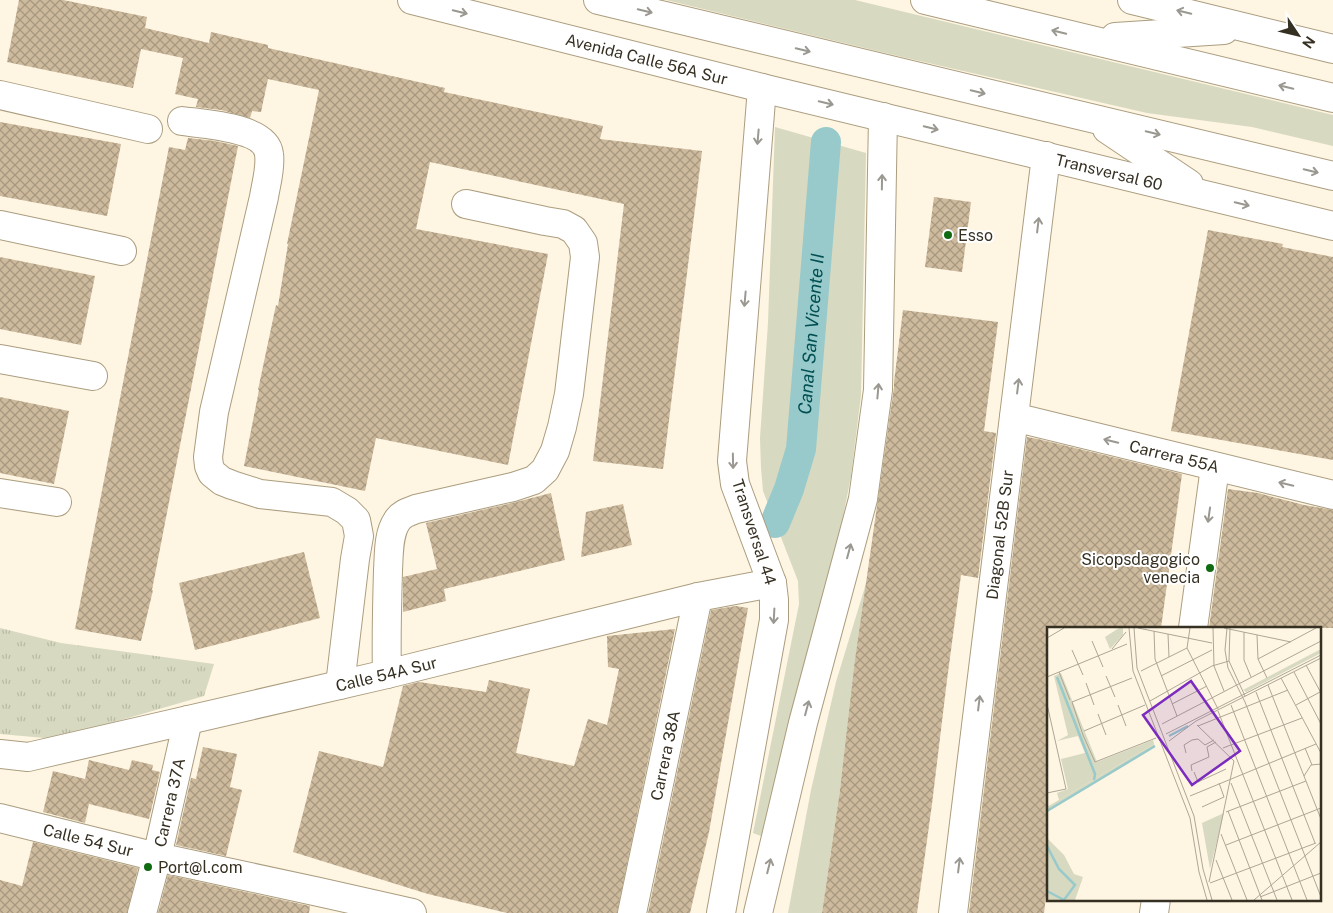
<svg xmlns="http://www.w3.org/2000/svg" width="1333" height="913" font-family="'Public Sans',sans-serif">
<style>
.green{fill:#d7d9c0}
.park{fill:url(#park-tufts)}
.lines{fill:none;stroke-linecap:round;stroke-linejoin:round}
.canal{stroke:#98cacb;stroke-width:30}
.building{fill:url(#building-cross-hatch)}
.minor-casing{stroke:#ab9d7f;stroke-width:30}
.tertiary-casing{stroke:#ab9d7f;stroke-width:30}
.trunk-casing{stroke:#ab9d7f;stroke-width:30}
.minor{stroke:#fff;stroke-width:28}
.tertiary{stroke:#fff;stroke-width:28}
.trunk{stroke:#fff;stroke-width:28}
.oneway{stroke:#9a9891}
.poi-dot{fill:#0f6a12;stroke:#fff;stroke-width:2}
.labels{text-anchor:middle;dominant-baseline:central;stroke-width:4;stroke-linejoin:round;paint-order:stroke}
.street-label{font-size:16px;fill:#363023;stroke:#fff}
.poi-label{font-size:16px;fill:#363023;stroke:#fff;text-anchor:start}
.water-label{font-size:18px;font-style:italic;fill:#014f52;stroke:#fff}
.inset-river{fill:none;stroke:#98cacb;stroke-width:2.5}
.inset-road{fill:none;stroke:#aea696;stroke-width:1}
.view{fill:#7b2cbf;fill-opacity:0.15;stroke:#7b2cbf;stroke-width:2.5}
.inset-edge{fill:none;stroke:#363023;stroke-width:2.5}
</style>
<defs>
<pattern id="park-tufts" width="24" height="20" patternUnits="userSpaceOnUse" patternTransform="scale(1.25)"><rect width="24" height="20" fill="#d7d9c0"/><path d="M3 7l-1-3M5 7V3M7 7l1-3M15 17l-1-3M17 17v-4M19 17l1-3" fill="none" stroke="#b9bba5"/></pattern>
<pattern id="building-cross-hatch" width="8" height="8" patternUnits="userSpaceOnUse" patternTransform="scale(1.25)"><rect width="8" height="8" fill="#cebb9e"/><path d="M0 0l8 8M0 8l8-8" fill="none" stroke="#a89880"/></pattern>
</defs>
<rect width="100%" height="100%" fill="#fef5e2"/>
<g class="green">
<path d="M666 0H855L1333 115V146L1252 127 1147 113 902 57Z"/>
<path d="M775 127 866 153 861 395 851 476 837 548 821 609 761 836 753 833 799 604 798 581 763 491 761 468 760 438 768 323Z"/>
<path d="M868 577 840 790 822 913H788L811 790 836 682Z"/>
</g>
<path class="park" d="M0 628 61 643 214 664 204 696 56 739 0 734Z"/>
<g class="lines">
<path class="canal" id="s1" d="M775 523 789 489 801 449 826 142"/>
</g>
<g class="building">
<path d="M19 0H63L147 17 145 28 209 43 211 32 268 45V48L445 88 444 92 603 126 600 139 702 151 663 469 593 461 624 204 430 162 416 229 548 254 508 465 376 438 365 491 244 466 259 390H258L276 305 278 306 288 244H287L319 90 268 79 261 112 252 111 250 118 221 110 196 107 198 99 175 94 183 58 141 49 133 88 7 62Z"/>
<path d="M0 122 121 144 107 216 0 196Z"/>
<path d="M188 138 215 141 238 146 152 590H153L141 641 75 629 169 147 185 150Z"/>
<path d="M934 197 971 202 962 272 925 267Z"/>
<path d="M1208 230 1283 244 1282 247 1333 257V460L1171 431Z"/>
<path d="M0 257 95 276 81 345 0 329Z"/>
<path d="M903 310 998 322 984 431 996 433 978 578 961 575 947 680 932 804 917 913H822L840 790 855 660 894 387V382Z"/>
<path d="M0 397 69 411 54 484 0 473Z"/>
<path d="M1027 437 1038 439 1182 474 1161 628H1048V878L1044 913H969Z"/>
<path d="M1228 489 1258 493 1304 505 1333 510V628H1209Z"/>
<path d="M551 493 565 560 444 589 446 601 403 612V577L437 569 426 523 516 502Z"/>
<path d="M623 504 632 545 581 557 586 512Z"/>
<path d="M304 552 320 618 195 650 179 583Z"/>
<path d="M736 606 748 608 709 832 690 913H648L711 610Z"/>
<path d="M675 629 617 913H507L428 894 293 852 319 751 383 767 403 686 419 682 486 692 489 680 530 689 516 753 574 766 588 719 607 725 619 669 608 667 607 636Z"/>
<path d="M203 747 237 754 230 787 242 790 226 856 176 845 191 778 196 779Z"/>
<path d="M89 760 129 770 132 760 153 765 152 770 160 772 149 819 89 804 85 823 43 812 53 771 85 779Z"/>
<path d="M33 842 138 868 127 913H0V880L22 886Z"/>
<path d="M168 875 310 906 309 913H158Z"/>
</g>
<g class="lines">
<g class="minor-casing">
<g id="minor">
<path d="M0 95 148 129"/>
<path d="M182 121C203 124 266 127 269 154 271 168 266 184 264 197L214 412 208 457 209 466 212 473 222 481 232 485 260 494 332 502 347 511 356 520 359 536 355 559 340 685"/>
<path d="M0 225 122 251"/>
<path d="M0 359 93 376"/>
<path id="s2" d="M1014 417 1333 495"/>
<path d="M0 493 57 502"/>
<path d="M1193 628 1215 467"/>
<path d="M387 674C386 639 387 605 388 570 389 555 388 534 397 521 401 514 408 512 416 509L513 487 534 480 545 470 555 451 562 427 569 394 585 257 583 243 574 230 563 224 545 221 466 204"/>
<path id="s3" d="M0 754 28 757 387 674 698 597 772 583"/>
<path id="s4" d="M0 818 157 857 319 892 412 913"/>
<path id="s5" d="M142 913 157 857 188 720"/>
<path id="s6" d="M632 913 698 597"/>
<path id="s7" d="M953 913 1046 156"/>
<path d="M1154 913 1156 899"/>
</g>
</g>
<g class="tertiary-casing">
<g id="tertiary">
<path d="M721 913 774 620V600L772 583 735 484 732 461 762 88"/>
<path d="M758 913 803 723 863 499 878 390 883 117"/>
</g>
</g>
<g class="trunk-casing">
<g id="trunk">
<path id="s8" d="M412 0 762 88 1333 226"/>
<path d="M598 0 1333 176"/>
<path d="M925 0 1333 98"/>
<path d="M1132 0 1333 49"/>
<path d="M1115 37 1224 30"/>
<path d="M1107 129 1189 184"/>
</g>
</g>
<use href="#minor" class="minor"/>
<use href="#tertiary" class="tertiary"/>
<use href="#trunk" class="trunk"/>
</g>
<defs><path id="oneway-shaft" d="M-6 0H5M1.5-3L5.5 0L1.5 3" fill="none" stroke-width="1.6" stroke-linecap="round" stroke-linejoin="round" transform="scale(1.25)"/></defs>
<g class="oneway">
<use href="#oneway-shaft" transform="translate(645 11) rotate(14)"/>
<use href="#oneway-shaft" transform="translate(460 12) rotate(14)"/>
<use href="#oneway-shaft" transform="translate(1184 12) rotate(-166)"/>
<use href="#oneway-shaft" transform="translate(1059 32) rotate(-166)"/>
<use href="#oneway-shaft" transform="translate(803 50) rotate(14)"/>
<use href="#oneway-shaft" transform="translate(1286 87) rotate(-167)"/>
<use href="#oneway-shaft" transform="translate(978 92) rotate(13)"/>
<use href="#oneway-shaft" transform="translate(826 103) rotate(13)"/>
<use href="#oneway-shaft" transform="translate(931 128) rotate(14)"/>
<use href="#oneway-shaft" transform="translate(1153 133) rotate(13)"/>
<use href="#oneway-shaft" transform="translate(758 137) rotate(95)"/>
<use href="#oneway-shaft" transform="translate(1311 171) rotate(13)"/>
<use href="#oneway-shaft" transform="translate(882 182) rotate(-89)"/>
<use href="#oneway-shaft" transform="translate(1242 204) rotate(14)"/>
<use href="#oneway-shaft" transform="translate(1038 225) rotate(-83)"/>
<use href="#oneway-shaft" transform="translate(745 299) rotate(95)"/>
<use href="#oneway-shaft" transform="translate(1018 386) rotate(-83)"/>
<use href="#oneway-shaft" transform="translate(878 391) rotate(-85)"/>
<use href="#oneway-shaft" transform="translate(1111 441) rotate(-166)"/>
<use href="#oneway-shaft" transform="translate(733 461) rotate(89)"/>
<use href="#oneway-shaft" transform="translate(1286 484) rotate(-167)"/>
<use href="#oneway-shaft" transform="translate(1209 515) rotate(98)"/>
<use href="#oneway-shaft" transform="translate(849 551) rotate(-75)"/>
<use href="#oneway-shaft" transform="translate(774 616) rotate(93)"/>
<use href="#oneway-shaft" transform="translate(979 703) rotate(-83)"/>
<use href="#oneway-shaft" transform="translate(807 708) rotate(-75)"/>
<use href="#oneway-shaft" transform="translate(959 865) rotate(-83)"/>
<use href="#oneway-shaft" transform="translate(769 866) rotate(-76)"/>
</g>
<g class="poi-dot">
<circle cx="948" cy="235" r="5"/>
<circle cx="1210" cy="568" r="5"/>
<circle cx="148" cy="867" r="5"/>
</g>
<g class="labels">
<g class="street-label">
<text stroke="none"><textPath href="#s8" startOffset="242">Avenida Calle 56A Sur</textPath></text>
<text stroke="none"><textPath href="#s8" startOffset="718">Transversal 60</textPath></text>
<text stroke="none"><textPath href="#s2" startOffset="165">Carrera 55A</textPath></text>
<text transform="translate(754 532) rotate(72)">Transversal 44</text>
<text stroke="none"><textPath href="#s7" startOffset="381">Diagonal 52B Sur</textPath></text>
<text stroke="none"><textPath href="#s3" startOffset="396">Calle 54A Sur</textPath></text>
<text stroke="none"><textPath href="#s6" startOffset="161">Carrera 38A</textPath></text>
<text stroke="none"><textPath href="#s5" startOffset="114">Carrera 37A</textPath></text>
<text stroke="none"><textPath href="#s4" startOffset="91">Calle 54 Sur</textPath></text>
</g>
<g class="poi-label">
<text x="958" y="235">Esso</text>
<text x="1200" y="559" text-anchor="end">Sicopsdagogico<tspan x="1200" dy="18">venecia</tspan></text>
<text x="158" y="867">Port@l.com</text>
</g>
<g class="water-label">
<text stroke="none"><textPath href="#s1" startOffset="194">Canal San Vicente II</textPath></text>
</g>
</g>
<g transform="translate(1047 627)">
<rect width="274" height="274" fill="#fef5e2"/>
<path d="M274 22V26L199 65 196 63ZM107 117 108 120 0 185V180ZM0 211 17 228 27 247 36 250 28 273H0Z" fill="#d7d9c0"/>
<path d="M72 1H76V8L63 22 58 10ZM14 46 50 135 106 113 107 117 12 173 10 166 21 162 14 132 38 126 31 109 10 114 21 108 7 49ZM177 186 163 242 155 196Z" fill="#d7d9c0"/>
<path class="inset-river" d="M10 50 48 147 47 153M122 109 141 99M0 184 108 119M0 219 12 242 28 258 17 273 0 264"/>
<path class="inset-road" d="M82 1 86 44 143 191 152 245 160 273M87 1 90 41 147 189 156 242 165 273M91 1 165 16M143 1 140 21 171 82M166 1 167 39 177 64M177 1 244 15M180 1 178 23 181 41 198 75 274 270M183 1 182 34 198 69M107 4 108 32 130 89M197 5V33L204 50M121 7 122 30M210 8 211 32 220 51M0 11 17 1M45 14 56 40M65 22 79 5M25 23 36 48M211 32 269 1M259 38 274 66M94 44 140 21M12 45 23 73M247 45 274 97M59 49 68 70M114 49 165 23M0 50 80 17M85 51 25 75 36 108 48 135 109 111M234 51 274 126M39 56 47 78M221 58 274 192M209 65 268 216M103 74 165 39 182 34M0 77 19 162 0 166M125 77 160 59M71 78 79 99M184 78 260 273M249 78 273 65M171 84 245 273M51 87 59 108M115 97 274 14M150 98 187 134M151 99 241 63M37 104 98 78M119 107 274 28M122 114 149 94 274 31M176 121 255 91M258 121 265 138M139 126 137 118 145 113 151 112 158 118 167 113M145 144 144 138 162 130 160 120 169 115M147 145 151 155 179 142M257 149 264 138 274 137M184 156 230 273M143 169 269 117M155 180 177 170 172 156M181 184 215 273M179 185 259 154M174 207 200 273M179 218 274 181M169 233 185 273M162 255 187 134M163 256 269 216M213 270 274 246M207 273 274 215"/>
<path class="view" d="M144 54 193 124 145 158 96 88Z"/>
<rect width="274" height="274" class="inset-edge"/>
</g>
<g transform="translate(1298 35) rotate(125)" stroke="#ffffff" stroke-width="4" paint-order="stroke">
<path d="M0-4L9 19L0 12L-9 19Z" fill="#363023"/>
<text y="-8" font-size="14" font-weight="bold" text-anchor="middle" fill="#363023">N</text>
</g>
</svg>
